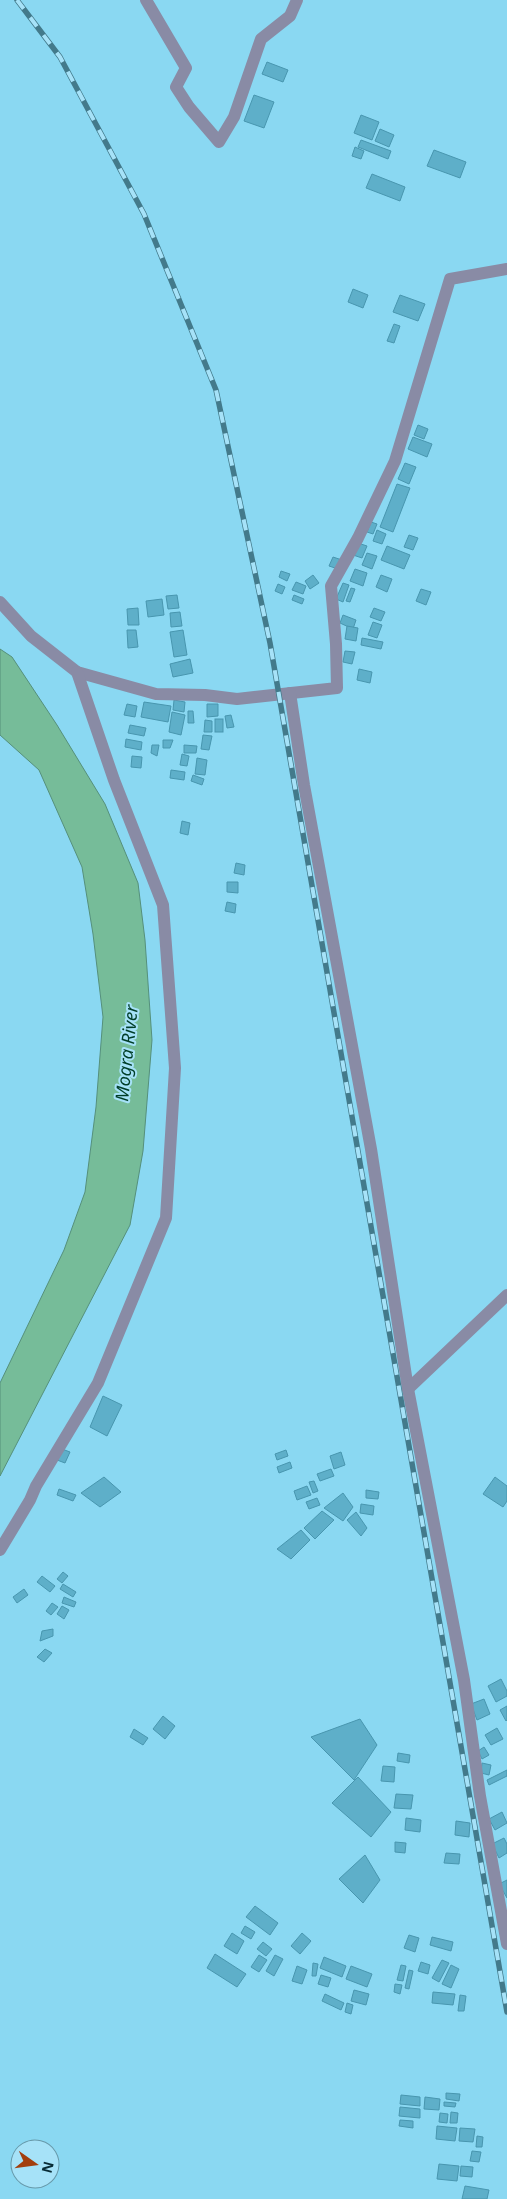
<svg xmlns="http://www.w3.org/2000/svg" width="507" height="2199" font-family="'Noto Sans',sans-serif">
<style>
.water{fill:#76bc99;stroke:#55907b}
.building{fill:#5eafc9;stroke:#4896af}
.lines{fill:none;stroke-linecap:round;stroke-linejoin:round}
.street{stroke:#898ba5;stroke-width:12}
.rail-casing{stroke:#437a8b;stroke-width:5.5}
.rail{stroke:#a6e2f8;stroke-width:4;stroke-dasharray:11;stroke-linecap:butt}
.labels{text-anchor:middle;dominant-baseline:central;stroke-width:4;stroke-linejoin:round;paint-order:stroke}
.water-label{font-size:18px;font-style:italic;fill:#013e28;stroke:#a6e2f8}
</style>
<rect width="100%" height="100%" fill="#8ad8f2"/>
<path class="water" d="M0 649 12 657 57 725 105 804 138 883 145 940 152 1040 143 1151 130 1225 0 1476V1383L64 1250 85 1192 96 1107 103 1017 93 934 82 867 39 770 0 735Z"/>
<g class="building">
<path d="M267 62 288 70 283 82 262 74Z"/>
<path d="M254 95 274 102 264 128 244 121Z"/>
<path d="M361 115 379 122 372 140 354 133Z"/>
<path d="M380 129 394 135 389 147 375 141Z"/>
<path d="M361 140 391 151 388 159 358 147Z"/>
<path d="M355 147 364 151 361 159 352 156Z"/>
<path d="M434 150 466 162 460 178 427 166Z"/>
<path d="M372 174 405 187 400 201 366 188Z"/>
<path d="M353 289 368 295 363 308 348 302Z"/>
<path d="M400 295 425 304 418 321 393 312Z"/>
<path d="M394 324 400 326 394 343 387 341Z"/>
<path d="M418 425 428 429 424 439 414 435Z"/>
<path d="M413 437 432 444 427 457 408 449Z"/>
<path d="M405 463 416 467 409 484 398 479Z"/>
<path d="M397 484 410 488 393 532 380 527Z"/>
<path d="M371 522 377 524 373 534 367 532Z"/>
<path d="M377 530 386 534 382 544 373 541Z"/>
<path d="M409 535 418 538 413 550 404 547Z"/>
<path d="M358 543 367 546 362 558 353 555Z"/>
<path d="M387 546 410 555 404 569 381 560Z"/>
<path d="M367 553 377 556 372 569 362 565Z"/>
<path d="M333 557 342 560 338 569 329 566Z"/>
<path d="M355 569 367 573 363 586 350 581Z"/>
<path d="M281 571 290 574 287 581 279 577Z"/>
<path d="M313 575 319 583 310 589 305 581Z"/>
<path d="M381 575 392 579 387 592 376 587Z"/>
<path d="M296 582 306 586 303 594 292 590Z"/>
<path d="M343 583 349 585 343 602 336 599Z"/>
<path d="M278 584 285 587 282 594 275 591Z"/>
<path d="M351 588 355 589 350 602 346 601Z"/>
<path d="M421 589 431 592 426 605 416 601Z"/>
<path d="M177 595 179 608 168 609 166 596Z"/>
<path d="M294 595 304 599 302 604 292 600Z"/>
<path d="M162 599 164 615 148 617 146 601Z"/>
<path d="M138 608 139 625H128L127 609Z"/>
<path d="M374 608 385 612 381 621 370 617Z"/>
<path d="M180 612 182 626 171 627 170 613Z"/>
<path d="M343 615 356 620 353 629 340 623Z"/>
<path d="M373 622 382 625 377 638 368 635Z"/>
<path d="M347 626 358 628 356 641 345 639Z"/>
<path d="M127 630H136L138 647 128 648Z"/>
<path d="M183 630 187 655 174 657 170 632Z"/>
<path d="M362 638 383 642 381 649 361 645Z"/>
<path d="M345 651 355 652 352 664 343 662Z"/>
<path d="M190 659 193 673 173 677 170 664Z"/>
<path d="M359 669 372 672 370 683 357 680Z"/>
<path d="M174 700 185 702 184 712 173 710Z"/>
<path d="M144 702 171 706 168 722 141 717Z"/>
<path d="M127 704 137 706 135 717 124 715Z"/>
<path d="M207 704H218V716L207 717Z"/>
<path d="M188 711H193L194 723H188Z"/>
<path d="M172 712 185 715 181 735 169 732Z"/>
<path d="M231 715 234 727 227 728 225 716Z"/>
<rect x="215" y="719" width="8" height="13"/>
<path d="M205 720 212 721V732H204Z"/>
<path d="M130 725 146 728 144 736 128 733Z"/>
<path d="M203 735 212 736 209 750 201 749Z"/>
<path d="M126 739 142 742 141 750 125 747Z"/>
<path d="M163 740H173L170 748H163Z"/>
<path d="M152 745H159L157 756 151 753Z"/>
<path d="M184 745 197 746 196 753H184Z"/>
<path d="M182 754 189 756 187 766 180 765Z"/>
<path d="M132 756 142 757 141 768 131 767Z"/>
<path d="M197 758 207 760 205 775 195 774Z"/>
<path d="M171 770 185 772 184 780 170 778Z"/>
<path d="M193 775 204 779 202 785 191 781Z"/>
<path d="M182 821 190 823 188 835 180 833Z"/>
<path d="M236 863 245 865 244 875 234 873Z"/>
<path d="M227 882H238V893L227 892Z"/>
<path d="M227 902 236 904 235 913 225 911Z"/>
<path d="M103 1396 122 1405 107 1436 90 1427Z"/>
<path d="M62 1449 70 1452 65 1463 57 1460Z"/>
<path d="M286 1450 288 1456 277 1460 275 1454Z"/>
<path d="M341 1452 345 1465 334 1469 330 1456Z"/>
<path d="M290 1462 292 1468 279 1473 277 1467Z"/>
<path d="M331 1469 334 1476 320 1481 317 1474Z"/>
<path d="M104 1477 121 1492 100 1507 81 1493Z"/>
<path d="M495 1477 507 1486V1501L503 1507 483 1494Z"/>
<path d="M314 1481 318 1491 313 1493 309 1482Z"/>
<path d="M307 1486 311 1495 297 1500 294 1491Z"/>
<path d="M59 1489 76 1495 73 1501 57 1495Z"/>
<path d="M366 1490 379 1492 378 1499 366 1498Z"/>
<path d="M343 1493 353 1507 343 1521 324 1508Z"/>
<path d="M317 1498 320 1505 309 1509 306 1502Z"/>
<path d="M361 1504 374 1506 373 1515 360 1513Z"/>
<path d="M322 1511 334 1520 315 1539 304 1528Z"/>
<path d="M356 1512 367 1528 361 1536 347 1520Z"/>
<path d="M301 1530 310 1540 291 1559 277 1549Z"/>
<path d="M63 1572 68 1576 62 1583 57 1579Z"/>
<path d="M42 1576 55 1586 50 1592 37 1582Z"/>
<path d="M63 1584 76 1592 73 1597 60 1589Z"/>
<path d="M24 1589 28 1595 17 1603 13 1597Z"/>
<path d="M64 1597 76 1602 74 1607 62 1603Z"/>
<path d="M52 1603 58 1607 51 1615 46 1611Z"/>
<path d="M62 1606 69 1610 64 1619 57 1614Z"/>
<path d="M53 1629V1636L40 1641 42 1631Z"/>
<path d="M45 1649 52 1653 44 1662 37 1657Z"/>
<path d="M501 1679 507 1691V1696L496 1702 488 1686Z"/>
<path d="M484 1699 490 1714 477 1720 471 1704Z"/>
<path d="M507 1706V1720L506 1721 500 1710Z"/>
<path d="M163 1716 175 1726 165 1739 153 1729Z"/>
<path d="M360 1719 377 1745 354 1780 311 1737Z"/>
<path d="M497 1728 503 1739 491 1745 485 1735Z"/>
<path d="M134 1729 148 1738 143 1745 130 1737Z"/>
<path d="M484 1747 489 1755 482 1759 478 1751Z"/>
<path d="M398 1753 410 1755 409 1763 397 1761Z"/>
<path d="M482 1763 491 1765 489 1775 481 1773Z"/>
<path d="M383 1766 395 1767 394 1782 381 1781Z"/>
<path d="M507 1770V1776L489 1785 487 1780Z"/>
<path d="M358 1777 391 1812 371 1837 332 1803Z"/>
<path d="M396 1794 413 1795 411 1809 394 1808Z"/>
<path d="M502 1812 507 1823 495 1830 489 1819Z"/>
<path d="M406 1818 421 1820 420 1832 405 1830Z"/>
<path d="M456 1821 470 1823 469 1837 455 1835Z"/>
<path d="M504 1838 507 1844V1853L499 1858 492 1844Z"/>
<path d="M395 1842 406 1843 405 1853 395 1852Z"/>
<path d="M446 1853 460 1854 459 1864 444 1863Z"/>
<path d="M365 1855 380 1880 363 1903 339 1879Z"/>
<path d="M507 1880V1898L499 1884Z"/>
<path d="M255 1906 278 1923 270 1935 246 1917Z"/>
<path d="M245 1926 255 1932 251 1939 241 1933Z"/>
<path d="M232 1933 244 1941 237 1954 224 1946Z"/>
<path d="M302 1933 311 1941 300 1954 291 1946Z"/>
<path d="M409 1935 419 1938 415 1952 404 1948Z"/>
<path d="M432 1937 453 1942 451 1951 430 1945Z"/>
<path d="M263 1942 272 1949 266 1956 257 1949Z"/>
<path d="M215 1954 246 1974 237 1987 207 1968Z"/>
<path d="M259 1955 267 1960 259 1972 251 1967Z"/>
<path d="M275 1955 283 1959 274 1976 266 1971Z"/>
<path d="M324 1957 346 1966 342 1977 320 1968Z"/>
<path d="M442 1960 449 1963 439 1982 432 1978Z"/>
<path d="M421 1962 430 1965 428 1974 418 1971Z"/>
<path d="M313 1963 318 1964 316 1976H312Z"/>
<path d="M401 1965 406 1966 403 1981 397 1980Z"/>
<path d="M451 1965 459 1969 451 1988 442 1984Z"/>
<path d="M297 1966 307 1970 302 1984 292 1981Z"/>
<path d="M351 1966 372 1974 367 1987 346 1979Z"/>
<path d="M409 1970 413 1971 409 1989 405 1988Z"/>
<path d="M321 1975 331 1978 328 1987 318 1984Z"/>
<path d="M395 1984 402 1985 400 1994 394 1992Z"/>
<path d="M354 1990 369 1994 366 2005 351 2001Z"/>
<path d="M433 1992 455 1994 453 2005 432 2003Z"/>
<path d="M325 1994 344 2003 341 2010 322 2001Z"/>
<path d="M460 1995 466 1996 464 2011H458Z"/>
<path d="M347 2003 353 2005 351 2014 345 2012Z"/>
<path d="M446 2093 460 2094 459 2101 446 2099Z"/>
<path d="M401 2095 420 2097V2106L400 2104Z"/>
<path d="M425 2097 440 2099 439 2110 424 2109Z"/>
<path d="M444 2102 456 2103 455 2107 444 2106Z"/>
<path d="M400 2107 420 2109V2118L399 2116Z"/>
<path d="M451 2112 458 2113 457 2123H450Z"/>
<path d="M440 2113 448 2114 447 2123 439 2122Z"/>
<path d="M400 2120 413 2121V2128L399 2126Z"/>
<path d="M437 2126 457 2128 455 2141 436 2139Z"/>
<path d="M460 2128 475 2129 473 2142 459 2141Z"/>
<path d="M477 2136 483 2137 482 2147H476Z"/>
<path d="M472 2151 481 2152 479 2162 470 2161Z"/>
<path d="M439 2164 459 2166 457 2181 437 2179Z"/>
<path d="M461 2166 473 2167 472 2177 460 2176Z"/>
<path d="M465 2186 489 2190 487 2199H462Z"/>
</g>
<g class="lines">
<g class="street">
<path d="M146 0 186 68 176 87 189 107 219 142 234 117 261 39 290 16 297 0"/>
<path d="M0 602 31 636 77 672 156 694 205 695 237 699 337 688 336 644 331 586 358 538 395 461 450 279 507 269"/>
<path d="M290 693 304 785 371 1149 408 1389 464 1680 480 1796 507 1944"/>
<path d="M408 1389 507 1295"/>
<path d="M0 1550 30 1500 36 1486 98 1383 166 1218 175 1068 163 905 114 780 77 672"/>
</g>
<g class="rail-casing">
<path id="rail" d="M17 0 60 57 144 214 216 390 270 643 507 2012"/>
</g>
<use href="#rail" class="rail"/>
</g>
<g class="labels">
<g class="water-label">
<text transform="translate(126 1053) rotate(-84)">Mogra River</text>
</g>
</g>
<g transform="translate(35 2164) rotate(104)"><circle r="24" fill="#a6e2f8" stroke="#6799aa"/>
<path d="M0-4L9 19L0 12L-9 19Z" fill="#a33e0d"/>
<text y="-8" font-size="14" font-weight="bold" text-anchor="middle" fill="#082b35">N</text>
</g>
</svg>
